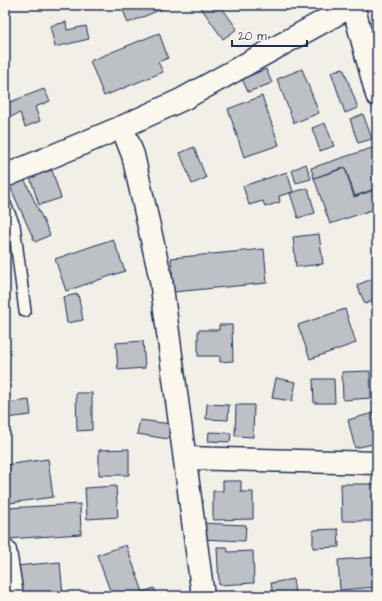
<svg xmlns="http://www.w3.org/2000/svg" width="382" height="601" font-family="'Architects Daughter',sans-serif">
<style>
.building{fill:#bdc0c4;stroke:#1b2f5e}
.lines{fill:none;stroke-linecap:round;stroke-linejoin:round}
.lane-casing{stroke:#1b2f5e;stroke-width:14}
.street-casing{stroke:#1b2f5e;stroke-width:25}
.lane{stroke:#fbf7ec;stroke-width:11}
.street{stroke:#fbf7ec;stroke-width:22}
</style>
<rect width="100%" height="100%" fill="#f2efe6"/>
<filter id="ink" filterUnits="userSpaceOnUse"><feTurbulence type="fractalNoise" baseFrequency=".025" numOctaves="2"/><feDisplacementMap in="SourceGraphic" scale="8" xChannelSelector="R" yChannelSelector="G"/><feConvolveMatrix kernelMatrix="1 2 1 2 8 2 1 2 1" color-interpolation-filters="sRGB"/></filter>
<g filter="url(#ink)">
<g class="building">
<path d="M121 5H160L162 9 128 23Z"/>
<path d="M199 5H220L237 29 223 39Z"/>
<path d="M66 22 67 30 86 26 89 39 55 47 50 26Z"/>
<path d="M159 33 168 58 158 62 163 72 104 96 90 61Z"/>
<path d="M343 68 358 108 345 113 331 72Z"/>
<path d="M266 69 272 83 248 92 242 79Z"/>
<path d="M302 69 319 113 294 123 277 79Z"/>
<path d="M44 89 50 101 35 107 40 121 25 127 20 113 5 119V104Z"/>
<path d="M262 96 279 145 244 157 228 109Z"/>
<path d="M363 114 372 139 358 143 350 119Z"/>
<path d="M325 123 334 146 320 151 312 128Z"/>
<path d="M194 147 206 178 192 184 180 153Z"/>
<path d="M375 147 377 153V188L355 196 345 167 314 178 311 168Z"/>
<path d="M306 164 311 179 296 183 292 170Z"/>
<path d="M345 168 354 197 377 189V208L330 224 314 178Z"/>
<path d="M52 170 61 198 39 205 30 177Z"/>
<path d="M287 172 293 192 279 196 280 202 265 207 263 201 249 205 243 186Z"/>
<path d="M23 176 50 235 35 242 8 182Z"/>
<path d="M308 188 315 213 298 218 290 193Z"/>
<path d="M319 234 323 264 296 267 293 237Z"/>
<path d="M113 239 125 271 66 291 55 259Z"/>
<path d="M264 249 267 283 174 292 171 258Z"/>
<path d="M377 277V299L365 304 357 285Z"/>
<path d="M78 294 83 320 67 323 63 297Z"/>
<path d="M345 309 356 343 310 359 298 325Z"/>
<path d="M219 325H232L233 361 220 362V356H198V330H219Z"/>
<path d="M143 341 145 368 118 370 116 343Z"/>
<path d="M370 371 371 398 343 400 342 372Z"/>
<path d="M276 378 296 382 292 401 272 398Z"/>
<path d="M313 379H334L335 403H314Z"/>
<path d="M76 393H92V430L77 431Z"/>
<path d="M29 400 31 415 6 418 5 403Z"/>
<path d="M207 404 229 405 228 420 206 419Z"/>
<path d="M236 405H254L253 437 235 436Z"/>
<path d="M373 413 377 427V443L355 448 348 420Z"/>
<path d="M140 420 171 424 168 439 137 434Z"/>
<path d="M209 432 231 433 230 442 208 441Z"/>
<path d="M129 449V475H99V450Z"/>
<path d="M48 459 53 497 10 503 5 465Z"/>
<path d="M223 481H241V492H253V519L213 520V491H223Z"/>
<path d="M341 484H377V521H342Z"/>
<path d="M116 486 118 517 87 519 85 488Z"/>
<path d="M80 504 81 534 8 539 6 508Z"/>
<path d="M200 523 246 525 245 541 199 539Z"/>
<path d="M338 529 339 547 313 548V530Z"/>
<path d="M126 545 143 592 154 588 157 596H112L97 555Z"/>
<path d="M217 547H227L228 552 253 551 254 583 219 585Z"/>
<path d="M377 557V587L340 590 338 560Z"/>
<path d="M60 562 63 596H18L15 566Z"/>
<path d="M293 579 295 594 273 596 271 583Z"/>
</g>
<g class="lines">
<g class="lane-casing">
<path id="lane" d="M5 204 14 225 25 311"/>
</g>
<g class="street-casing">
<g id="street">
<path d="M353 5 377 95"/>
<path d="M5 176 122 127"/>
<path d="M185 458 377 463"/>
<path d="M5 551 12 596"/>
<path d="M203 596 161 280 133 155 122 127 183 99 353 5"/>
</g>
</g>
<use href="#lane" class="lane"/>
<use href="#street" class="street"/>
</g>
</g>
<rect width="382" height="601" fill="none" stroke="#fbf7ec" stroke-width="20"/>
<rect x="10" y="10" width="362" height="581" fill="none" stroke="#1b2f5e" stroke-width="1.5" filter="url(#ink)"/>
<path d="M232 40v6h75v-6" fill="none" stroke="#1b2f5e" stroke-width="2"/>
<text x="238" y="40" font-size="12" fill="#1b2f5e" stroke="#fbf7ec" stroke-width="3" paint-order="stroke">20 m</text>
</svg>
